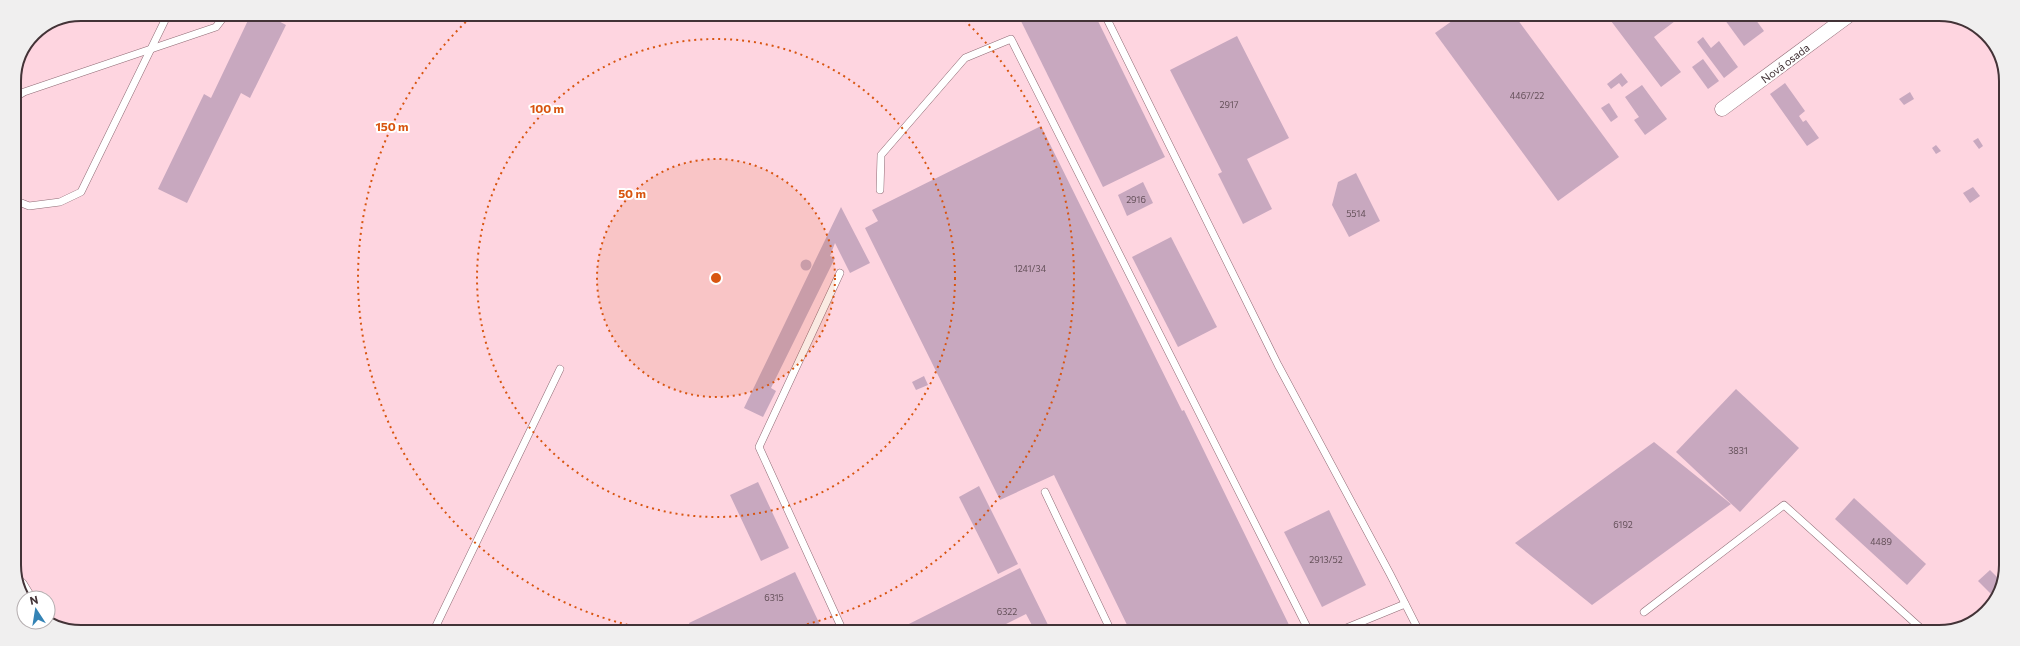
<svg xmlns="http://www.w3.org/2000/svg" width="2020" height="646" font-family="Commissioner,sans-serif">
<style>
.building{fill:#c8a8bf}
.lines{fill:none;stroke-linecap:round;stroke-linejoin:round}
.service-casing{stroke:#8f6b75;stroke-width:8}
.minor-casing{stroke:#8f6b75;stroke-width:15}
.service{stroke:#fff;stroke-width:7}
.minor{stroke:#fff;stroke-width:14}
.ring{fill:none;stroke:#d85510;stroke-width:2;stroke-dasharray:2 4}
.labels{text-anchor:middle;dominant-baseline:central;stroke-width:4;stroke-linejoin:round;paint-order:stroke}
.number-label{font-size:9px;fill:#645059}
.street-label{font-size:11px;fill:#433337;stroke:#fff}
.rim{fill:none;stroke:#433337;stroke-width:2}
.centre{fill:#d85510;stroke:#fff;stroke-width:2}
.ring-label{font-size:12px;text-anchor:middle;font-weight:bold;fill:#d85510;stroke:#fff;stroke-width:4;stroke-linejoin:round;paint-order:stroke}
</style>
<rect width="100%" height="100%" fill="#fed5e0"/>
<g class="building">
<path d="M251 14H265L286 25 250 98 241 93 187 203 158 189 204 94 211 98Z"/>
<path d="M1018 15H1095L1165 157 1103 187Z"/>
<path d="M1459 16H1515L1619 157 1558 201 1435 33Z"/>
<path d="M1617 16H1689L1682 22 1679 18 1654 37 1681 72 1661 87 1611 21Z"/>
<path d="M1722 16H1753L1764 31 1744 46Z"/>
<path d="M1237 36 1289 138 1247 159 1272 209 1243 224 1218 174 1222 172 1170 70Z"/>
<path d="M1703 37 1711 48 1719 41 1738 67 1724 78 1697 42Z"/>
<path d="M1703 59 1719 81 1708 89 1692 67Z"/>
<path d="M1621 73 1628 82 1622 87 1619 83 1611 89 1607 84Z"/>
<path d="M1785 83 1805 111 1799 116 1803 122 1806 120 1819 138 1807 146 1770 94Z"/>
<path d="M1642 85 1667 119 1645 135 1634 120 1639 117 1625 97Z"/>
<path d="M1910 92 1914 99 1904 105 1899 99Z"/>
<path d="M1609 103 1618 117 1611 122 1601 108Z"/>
<path d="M1041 126 1182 411 1184 410 1292 631H1130L1054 475 1000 500 865 228 878 221 872 210Z"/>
<path d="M1978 138 1983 146 1979 149 1973 141Z"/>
<path d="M1936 145 1941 151 1936 154 1932 148Z"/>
<path d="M1356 173 1380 221 1349 237 1332 205 1338 182Z"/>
<path d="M1143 182 1153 203 1127 216 1118 195Z"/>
<path d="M1973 187 1980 196 1970 203 1963 193Z"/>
<path d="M841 207 870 263 850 273 835 243 830 256 835 258 771 388 776 391 763 417 744 408Z"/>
<path d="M1171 237 1217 327 1178 347 1132 257Z"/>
<circle cx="806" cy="265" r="5.5"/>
<path d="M924 376 928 385 916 390 912 382Z"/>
<path d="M1736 389 1799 448 1740 512 1676 452Z"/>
<path d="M1654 442 1731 504 1592 605 1515 543Z"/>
<path d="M758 482 789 548 761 561 730 495Z"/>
<path d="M979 486 1018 564 998 574 959 497Z"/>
<path d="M1854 498 1926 564 1907 585 1835 519Z"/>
<path d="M1329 510 1366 585 1322 607 1284 532Z"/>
<path d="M1020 568 1051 631H1027L1033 627 1026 614 992 631H986L984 628 978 631H895Z"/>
<path d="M1990 570 2003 583 1994 597 1978 581Z"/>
<path d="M795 572 823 631 692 630 689 623Z"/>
</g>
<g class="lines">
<g class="service-casing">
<g id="service">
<path d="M1105 15 1278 365 1390 574 1419 631"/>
<path d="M14 98 24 92 216 27 226 14"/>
<path d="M880 190 881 155 965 58 1011 39 1309 631"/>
<path d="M14 200 29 206 60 202 81 192 168 14"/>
<path d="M840 273 759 447 843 631"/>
<path d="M1045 492 1111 631"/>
<path d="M1644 612 1784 505 1925 632"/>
<path d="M434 630 560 369"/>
<path d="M1339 631 1405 604"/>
</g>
</g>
<g class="minor-casing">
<g id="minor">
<path d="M1722 109 1848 16"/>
<path d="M20 585 28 598"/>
</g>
</g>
<use href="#service" class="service"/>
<use href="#minor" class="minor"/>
</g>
<circle cx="716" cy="278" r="119" fill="#d85510" fill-opacity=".12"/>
<g class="ring">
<circle cx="716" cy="278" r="119"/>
<circle cx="716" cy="278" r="239"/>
<path d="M651 630A358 358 0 0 1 472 16M960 16A358 358 0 0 1 781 630"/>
</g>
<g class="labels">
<g class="number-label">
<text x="1527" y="95">4467/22</text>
<text x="1229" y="104">2917</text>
<text x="1136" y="199">2916</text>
<text x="1356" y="213">5514</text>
<text x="1030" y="268">1241/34</text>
<text x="1738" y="450">3831</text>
<text x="1623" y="524">6192</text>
<text x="1881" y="541">4489</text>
<text x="1326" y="559">2913/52</text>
<text x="774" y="597">6315</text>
<text x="1007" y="611">6322</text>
</g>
<g class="street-label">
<text transform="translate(1785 63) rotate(-37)">Nová osada</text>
</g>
</g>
<path d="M0 0H2020V646H0ZM81 21H1939A60 60 0 0 1 1999 81V565A60 60 0 0 1 1939 625H81A60 60 0 0 1 21 565V81A60 60 0 0 1 81 21Z" fill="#f0efef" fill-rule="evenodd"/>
<path class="rim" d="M81 21H1939A60 60 0 0 1 1999 81V565A60 60 0 0 1 1939 625H81A60 60 0 0 1 21 565V81A60 60 0 0 1 81 21Z"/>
<circle cx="716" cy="278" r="6" class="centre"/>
<g class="ring-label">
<text x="547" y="113">100 m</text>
<text x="392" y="131">150 m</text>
<text x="632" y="198">50 m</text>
</g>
<g transform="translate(36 610) rotate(348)"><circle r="19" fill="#ffffff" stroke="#b4adaf"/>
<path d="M0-3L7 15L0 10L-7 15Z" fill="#3483b5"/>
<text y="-6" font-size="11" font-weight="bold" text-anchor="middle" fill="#433337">N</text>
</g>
</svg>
